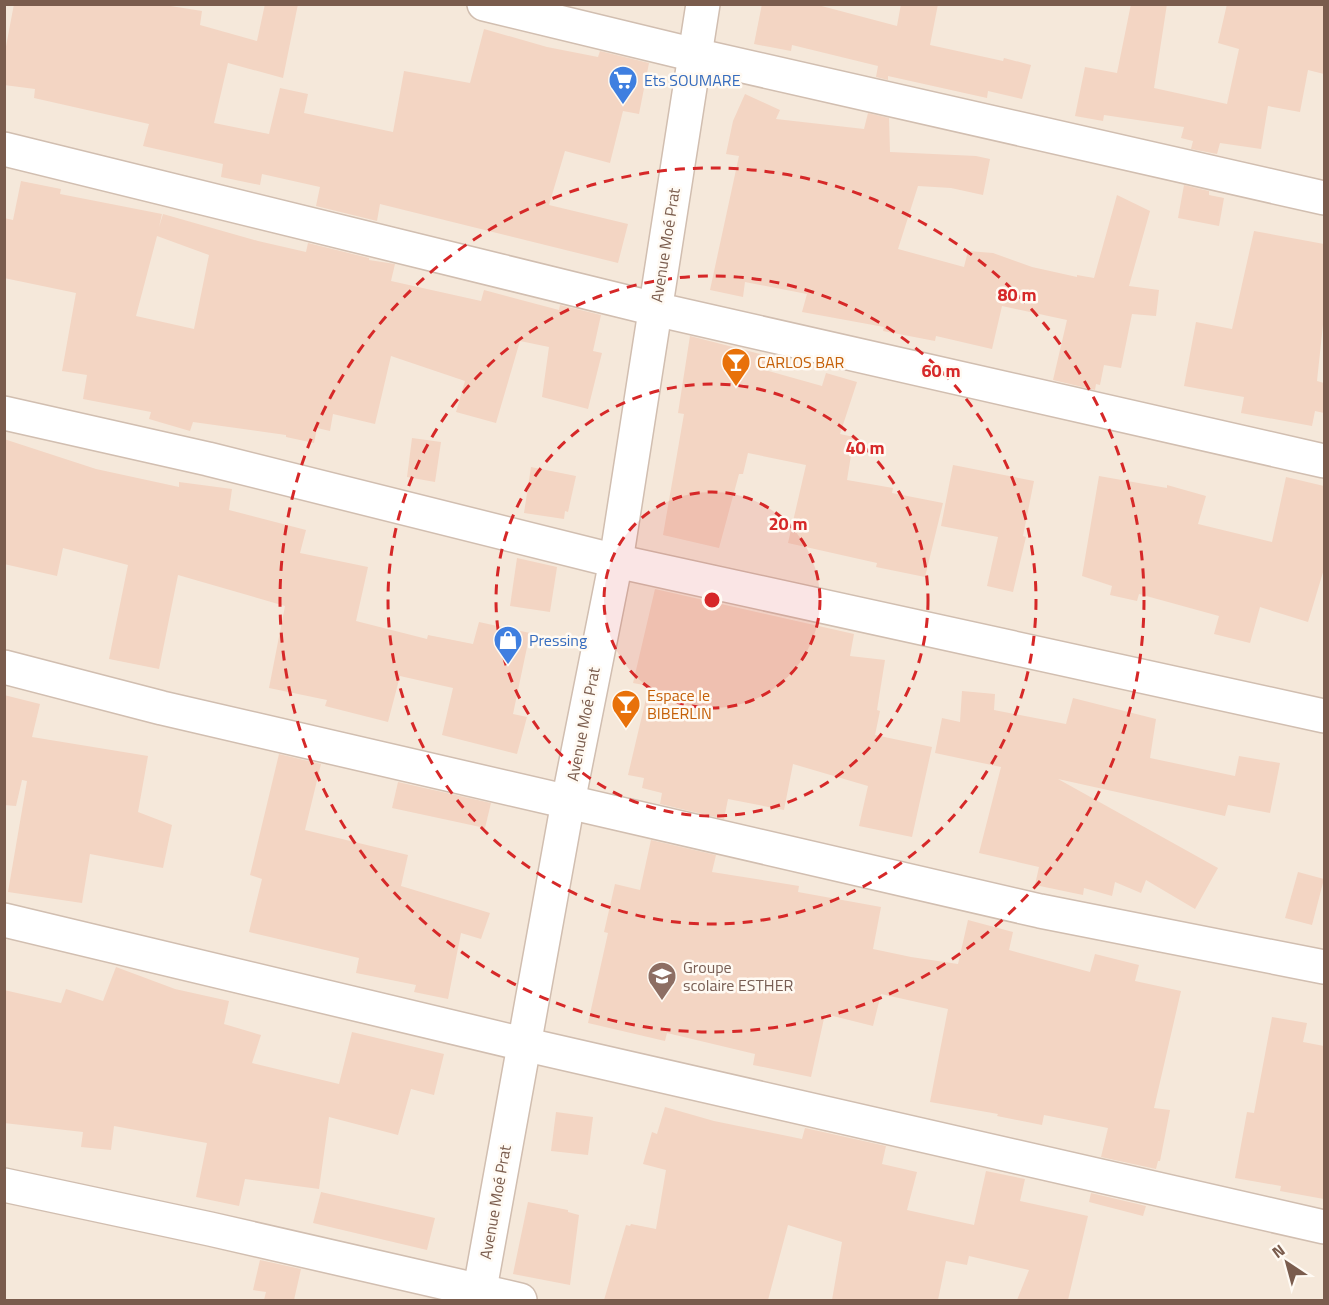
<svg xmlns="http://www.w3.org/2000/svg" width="1329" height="1305" font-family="'Titillium Web',sans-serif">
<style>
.residential{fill:#f5e8da}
.building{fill:#f3d5c3;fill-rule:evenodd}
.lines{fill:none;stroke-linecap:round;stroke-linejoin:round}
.street-casing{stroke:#d1beb0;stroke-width:36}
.street{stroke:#fff;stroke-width:33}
.ring{fill:none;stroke:#d62828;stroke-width:3;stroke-dasharray:10 8}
.labels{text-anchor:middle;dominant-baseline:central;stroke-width:5;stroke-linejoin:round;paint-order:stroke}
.shop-label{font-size:16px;fill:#366cbe;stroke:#fffaf3;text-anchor:start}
.street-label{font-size:16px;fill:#7a5c4d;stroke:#fffaf3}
.food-label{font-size:16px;fill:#c56008;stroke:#fffaf3;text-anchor:start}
.education-label{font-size:16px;fill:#785e54;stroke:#fffaf3;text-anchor:start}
.centre{fill:#d62828;stroke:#fffaf3;stroke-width:3}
.ring-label{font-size:18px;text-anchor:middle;font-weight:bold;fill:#d62828;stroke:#fffaf3;stroke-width:5;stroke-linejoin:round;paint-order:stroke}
</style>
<rect width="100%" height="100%" fill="#fdf6ec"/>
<rect class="residential" x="5" y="5" width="1319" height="1295"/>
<g class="building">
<path d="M14 4H158L202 11 200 25 257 41 265 4H298L283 78 228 63 214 123 269 134 280 88 308 94 304 113 393 132 404 71 470 83 484 29 547 47 598 57 600 51 649 63 639 114 623 111 610 163 565 151 549 205 628 224 618 263 380 204 377 221 316 206 320 187 262 174 260 185 221 177 223 164 143 146 149 124 34 98 35 89 4 85V57Z"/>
<path d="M762 4H814L897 26 901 4H938L930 45 1003 61 1004 58 1031 65 1022 99 988 91 987 98 888 76V80L876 77 878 66 792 45 791 51 754 44Z"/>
<path d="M1131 4H1167L1154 88 1227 104 1239 49 1218 43 1227 4H1324V74L1308 70 1300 112 1268 106 1261 149 1220 143 1217 154 1191 149 1193 141 1181 138 1184 127 1104 115 1103 121 1075 116 1085 67 1117 73Z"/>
<path d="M745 94 780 110 776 119 864 129 868 113 889 118 890 152 976 156 990 159 983 195 951 188 918 186 898 249 964 267 968 251 993 253 1032 267 1077 277V275L1094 278 1117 195 1150 211 1129 286 1159 290 1156 316 1132 314 1121 368 1104 365 1100 385 1096 384 1095 390 1053 380 1067 320 1002 306 992 349 936 336 935 341 883 331 884 327 802 312 807 294 745 282 743 297 710 290 739 156 726 154 733 121Z"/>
<path d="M21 181 61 189 60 194 162 214 159 227 163 214 258 241 306 252 308 243 369 258V260L395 264 391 281 481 301 484 290 559 310 560 305 601 315 593 351 602 353 588 409 542 397 549 347 520 341 496 423 456 412 465 381 391 356 375 424 333 414 330 431 317 428 314 443 286 437V435L193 422 190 431 149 419 151 412 83 399 87 375 62 371 76 293 4 278V218L13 220ZM157 236 209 255 194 329 136 316Z"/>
<path d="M1184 185 1209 191V195L1224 198 1219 226 1178 218Z"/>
<path d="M1254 231 1324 244V315L1317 381 1324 383V413L1315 411 1312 426 1241 413 1244 397 1184 386 1196 322 1232 329Z"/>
<path d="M690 336 768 356 765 370 822 386 826 373 857 382 840 434 854 437 847 480 893 488 892 493 943 503 925 577 876 567 877 563 788 543 806 465 748 453 743 474H739L719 548 663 535 684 414 678 413Z"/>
<path d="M412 438 441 442 435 482 407 477Z"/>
<path d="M4 439 96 469 179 487V482L232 489 229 510 306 530 300 553 368 567 356 621 427 639 428 635 473 644 479 622 530 633 513 714 527 717 517 754 442 735 453 688 400 676 388 722 325 706 327 700 269 688 285 606 178 575 159 669 109 659 128 565 63 548 57 576 4 564Z"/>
<path d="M953 465 1034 481 1023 536 1026 537 1013 592 987 586 998 537 941 526Z"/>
<path d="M531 467 576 476 568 512 565 511 564 519 524 513Z"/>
<path d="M1099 476 1167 488V485L1206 496 1198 524 1272 542 1286 477 1324 486V569L1308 622 1260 607 1250 643 1214 634 1219 616 1139 594 1137 601 1110 595 1112 586 1082 576Z"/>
<path d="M517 558 557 567 550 612 510 606Z"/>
<path d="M655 589 854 634 850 656 885 660 877 710 880 711 875 735 932 747 912 837 859 826 868 786 793 764 784 810 728 799 724 819 660 804 662 793 642 788 644 778 628 775 649 686 633 683Z"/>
<path d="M962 691 995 694 994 710 1066 724 1073 698 1156 719 1150 758 1235 776 1239 756 1280 763 1270 813 1228 805 1225 816 1058 779 1218 868 1195 909 1146 880 1141 893 1115 882 1112 896 1084 888 1083 895 1035 885 1039 867 979 853 1001 767 935 753 942 718 960 722Z"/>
<path d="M4 695 40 704 32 737 148 756 138 812 172 825 163 868 90 854 82 903 8 892 27 781 22 780 16 806 4 805Z"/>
<path d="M279 754 321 764 305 830 408 855 401 886 490 913 481 939 461 933 448 999 414 992 416 985 356 973 359 958 249 932 262 879 250 875Z"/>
<path d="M398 782 491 803 485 828 392 808Z"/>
<path d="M651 840 716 855 712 872 799 886 798 892 881 907 873 949 911 957 958 964 968 920 1013 932 1009 950 1090 972 1095 954 1139 965 1135 981 1181 991 1154 1108 1170 1110 1160 1161H1158L1156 1169 1101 1157 1108 1128 1044 1115 1042 1125 997 1116 998 1114 930 1102 948 1009 881 994 873 1026 825 1014 811 1077 753 1065 755 1054 667 1033 665 1041 588 1023 608 933 604 932 615 884 640 890Z"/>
<path d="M1298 872 1324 879 1312 925 1285 918Z"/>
<path d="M116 967 175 989 229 1001 224 1024 261 1035 252 1063 339 1084 352 1032 444 1054 434 1095 411 1089 398 1135 329 1117 319 1189 245 1179 239 1206 196 1197 207 1143 114 1126 111 1150 81 1147 83 1132 4 1123V990L61 1003 66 989 103 1001Z"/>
<path d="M1272 1017 1307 1023 1303 1042 1324 1046V1199L1280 1191 1281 1186 1235 1178 1247 1112 1254 1113Z"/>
<path d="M665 1107 714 1121 802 1139 805 1128 886 1146 882 1164 917 1172 907 1210 974 1225 986 1171 1025 1179 1020 1201 1088 1216 1068 1300H1017L1029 1270 969 1256 967 1265 946 1261 938 1300H832L842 1242 788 1225 768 1300H604L626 1225 630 1226 631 1224 656 1229 666 1170 643 1164 652 1132 657 1134Z"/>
<path d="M556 1112 593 1117 588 1155 551 1151Z"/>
<path d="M321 1192 435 1218 427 1250 313 1223Z"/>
<path d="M1091 1193 1146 1206 1143 1216 1089 1202Z"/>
<path d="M528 1202 568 1210V1212L579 1215 570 1285 513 1274Z"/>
<path d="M260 1260 301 1269 294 1300H264L266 1292 253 1290Z"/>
</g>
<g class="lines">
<g class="street-casing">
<g id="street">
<path d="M484 4 695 55 1324 198"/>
<path d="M4 149 655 309 1324 461"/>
<path d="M4 413 208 459 616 561 1324 716"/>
<path d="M4 667 162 708 1040 911 1324 967"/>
<path d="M4 920 523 1044 1324 1227"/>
<path d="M4 1185 210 1229 520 1300"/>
<path d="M478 1300 568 802 616 561 703 4"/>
</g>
</g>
<use href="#street" class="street"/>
</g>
<circle cx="712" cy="600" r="108" fill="#d62828" fill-opacity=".12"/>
<g class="ring">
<circle cx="712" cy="600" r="108"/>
<circle cx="712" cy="600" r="216"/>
<circle cx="712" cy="600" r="324"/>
<circle cx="712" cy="600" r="432"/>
</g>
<defs>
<g id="supermarket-pin" transform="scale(1.5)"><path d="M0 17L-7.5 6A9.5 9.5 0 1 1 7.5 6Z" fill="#3f7fe0" stroke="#fffaf3"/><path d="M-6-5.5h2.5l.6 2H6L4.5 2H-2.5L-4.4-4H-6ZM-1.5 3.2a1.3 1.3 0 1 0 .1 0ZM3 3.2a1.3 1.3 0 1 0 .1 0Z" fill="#fff"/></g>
<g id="bar-pin" transform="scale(1.5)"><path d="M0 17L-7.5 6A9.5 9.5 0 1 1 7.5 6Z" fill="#e8710a" stroke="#fffaf3"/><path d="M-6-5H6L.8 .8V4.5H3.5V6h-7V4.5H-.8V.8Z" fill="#fff"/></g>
<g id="shop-pin" transform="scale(1.5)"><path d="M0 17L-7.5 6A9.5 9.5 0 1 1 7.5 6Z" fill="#3f7fe0" stroke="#fffaf3"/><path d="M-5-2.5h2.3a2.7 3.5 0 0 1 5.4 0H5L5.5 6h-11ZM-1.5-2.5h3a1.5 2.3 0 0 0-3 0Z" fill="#fff"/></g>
<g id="school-pin" transform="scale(1.5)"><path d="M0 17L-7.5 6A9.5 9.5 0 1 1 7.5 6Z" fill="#8d6e63" stroke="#fffaf3"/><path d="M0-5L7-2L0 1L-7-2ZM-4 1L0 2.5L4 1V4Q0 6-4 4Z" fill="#fff"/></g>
</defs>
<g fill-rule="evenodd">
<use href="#supermarket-pin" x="623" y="80"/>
<use href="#bar-pin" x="736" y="362"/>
<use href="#shop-pin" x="508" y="640"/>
<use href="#bar-pin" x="626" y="704"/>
<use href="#school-pin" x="662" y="976"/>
</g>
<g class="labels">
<g class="shop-label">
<text x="644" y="80">Ets SOUMARE</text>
<text x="529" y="640">Pressing</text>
</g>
<g class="street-label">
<text transform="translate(665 245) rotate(-81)">Avenue Moé Prat</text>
<text transform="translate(583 724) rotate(-79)">Avenue Moé Prat</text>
<text transform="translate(495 1202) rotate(-80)">Avenue Moé Prat</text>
</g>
<g class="food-label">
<text x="757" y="362">CARLOS BAR</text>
<text x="647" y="695">Espace le<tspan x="647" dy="18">BIBERLIN</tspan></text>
</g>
<g class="education-label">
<text x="683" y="967">Groupe<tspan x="683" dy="18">scolaire ESTHER</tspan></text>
</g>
</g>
<circle cx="712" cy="600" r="9" class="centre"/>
<g class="ring-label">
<text x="1017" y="301">80 m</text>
<text x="941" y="377">60 m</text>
<text x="865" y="454">40 m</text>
<text x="788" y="530">20 m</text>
</g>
<rect width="1329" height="1305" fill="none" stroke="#7a5c4d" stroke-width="12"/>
<g transform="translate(1287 1263) rotate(324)" stroke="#fffaf3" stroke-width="4.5" paint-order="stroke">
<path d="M0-4.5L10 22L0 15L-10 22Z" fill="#7a5c4d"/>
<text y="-9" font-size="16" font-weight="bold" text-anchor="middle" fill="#7a5c4d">N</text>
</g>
</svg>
